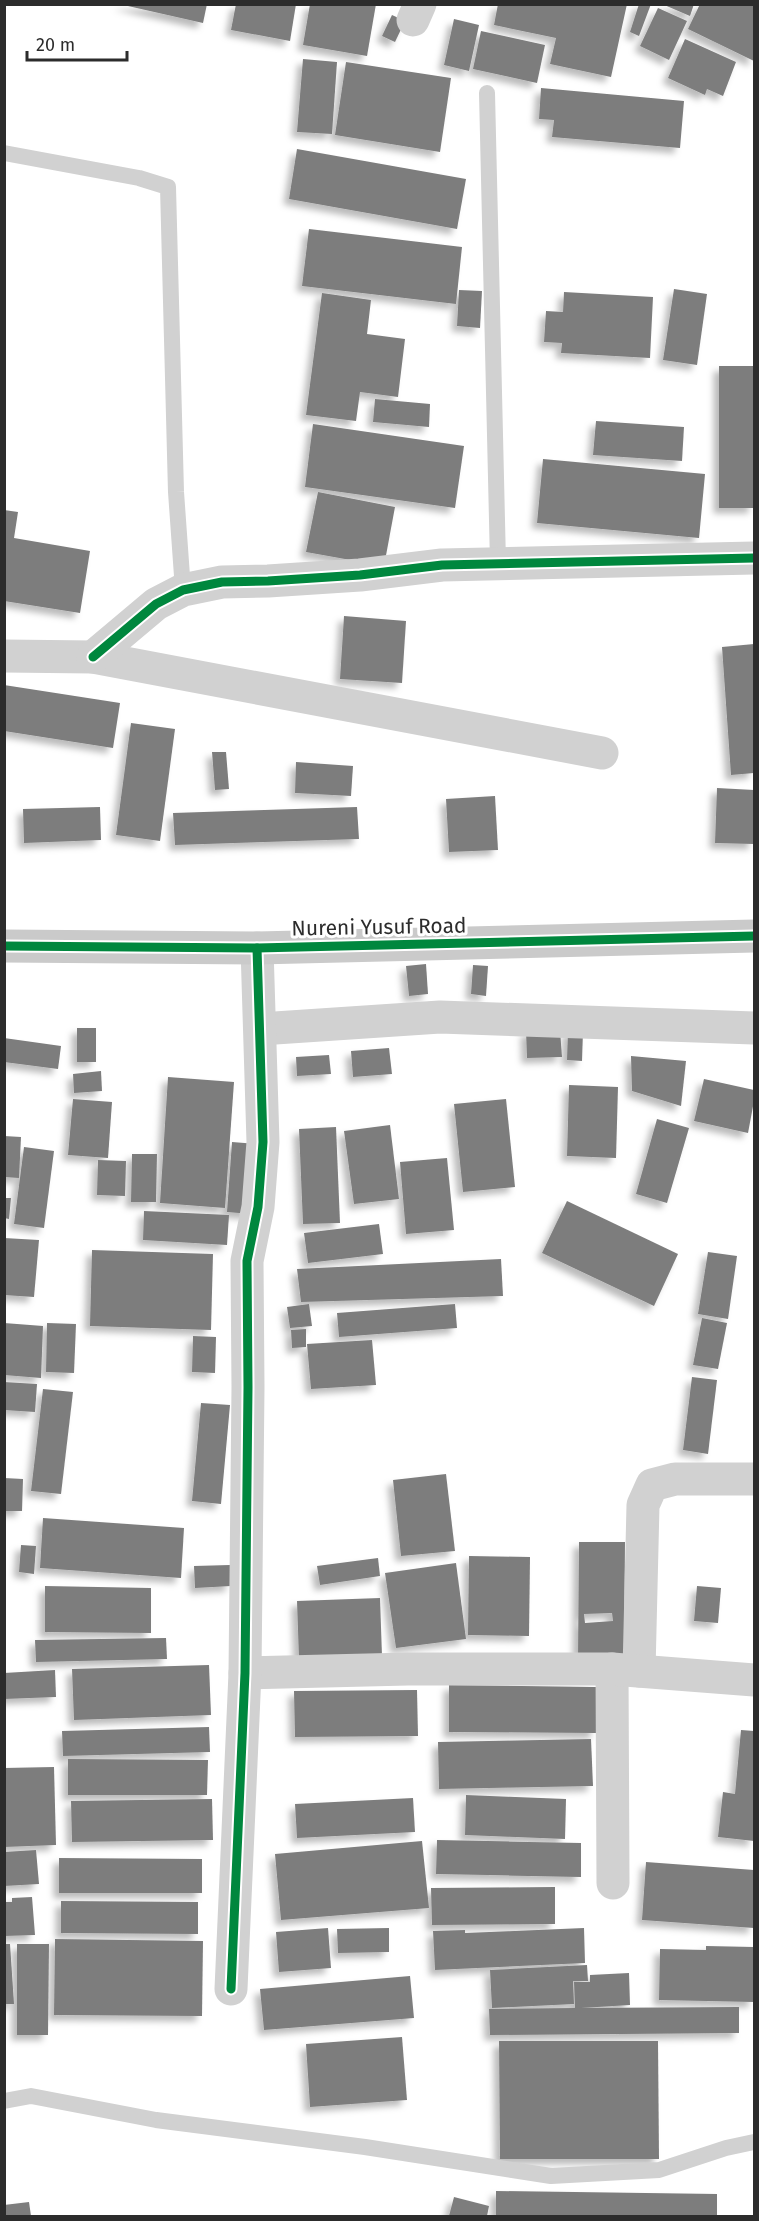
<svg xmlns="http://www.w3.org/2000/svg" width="759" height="2221" font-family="'Fira Sans',sans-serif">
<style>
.building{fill:#7d7d7d;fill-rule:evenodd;filter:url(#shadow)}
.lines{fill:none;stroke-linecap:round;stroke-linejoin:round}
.lane{stroke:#d1d1d1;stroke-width:16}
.street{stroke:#d1d1d1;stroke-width:33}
.secondary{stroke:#cacaca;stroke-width:33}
.cycleway-casing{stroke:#fff;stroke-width:13}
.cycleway{stroke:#00873e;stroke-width:9}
.labels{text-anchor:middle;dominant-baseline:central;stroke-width:6;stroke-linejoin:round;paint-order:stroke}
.street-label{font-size:21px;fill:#2c2c2c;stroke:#fff}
</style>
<defs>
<filter id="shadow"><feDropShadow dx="-5.5" dy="5.5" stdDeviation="3" flood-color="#0004"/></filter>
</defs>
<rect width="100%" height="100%" fill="#fff"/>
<g class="building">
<path d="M119 4H207L203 23Z"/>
<path d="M236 4H296L290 41 231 30Z"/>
<path d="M310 4H376L367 56 303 45Z"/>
<path d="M498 4H627L611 77 550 64 556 38 494 25Z"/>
<path d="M639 4H651L639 36 630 32Z"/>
<path d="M662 4H694L690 16Z"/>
<path d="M700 4H754V61L688 29Z"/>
<path d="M658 8 687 21 669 60 640 46Z"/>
<path d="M392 15 405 21 395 42 382 36Z"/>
<path d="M454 19 479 25 469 71 444 65Z"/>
<path d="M481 31 545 45 537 83 473 69Z"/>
<path d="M685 39 736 62 723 96 707 89 705 95 668 78Z"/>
<path d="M303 59 337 62 332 134 297 132Z"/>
<path d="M346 62 451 78 440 152 335 135Z"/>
<path d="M541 88 684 101 680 148 552 137 554 120 539 119Z"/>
<path d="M297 149 466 179 457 229 289 199Z"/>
<path d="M309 229 462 247 456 304 302 286Z"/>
<path d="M674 289 707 294 697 365 663 360Z"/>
<path d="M459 290 482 291 480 328 457 326Z"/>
<path d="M564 292 653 297 650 358 561 353 562 343 544 342 546 311 563 312Z"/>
<path d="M322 293 371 300 367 334 405 339 398 397 360 392 356 421 306 415Z"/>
<rect x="719" y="366" width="35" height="142"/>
<path d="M375 399 430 404 429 427 373 422Z"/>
<path d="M596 421 684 427 682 461 593 455Z"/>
<path d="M313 424 464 446 455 508 305 487Z"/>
<path d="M543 459 705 474 699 538 537 523Z"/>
<path d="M318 492 395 507 384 566 306 552Z"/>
<path d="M4 510 18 512 14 538 90 551 80 613 4 601Z"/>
<path d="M344 616 406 621 402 683 340 679Z"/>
<path d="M754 644V773L731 775 722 647Z"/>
<path d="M4 685 120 703 113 748 4 731Z"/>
<path d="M131 723 175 729 160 841 116 835Z"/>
<path d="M212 752H226L229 789 215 790Z"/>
<path d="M296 762 353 766 351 796 295 793Z"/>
<path d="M717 788 754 790V844L715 843Z"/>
<path d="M495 796 498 850 449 852 446 799Z"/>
<path d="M100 807 101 840 24 843 23 809Z"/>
<path d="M357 807 359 839 175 845 173 813Z"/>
<path d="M426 964 428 994 409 996 406 966Z"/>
<path d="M473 965 488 966 486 996 471 994Z"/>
<rect x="77" y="1028" width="19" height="34"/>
<path d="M560 1030 562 1057 527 1058 526 1031Z"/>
<path d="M568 1030 583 1031 582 1061 567 1060Z"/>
<path d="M4 1038 61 1046 58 1069 4 1062Z"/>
<path d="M389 1048 392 1074 353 1077 351 1051Z"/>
<path d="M329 1055 331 1074 297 1076 296 1057Z"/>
<path d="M631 1056 686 1061 681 1106 632 1091Z"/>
<path d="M101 1071 102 1091 74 1093 73 1074Z"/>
<path d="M168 1077 234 1082 225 1208 160 1203Z"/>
<path d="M704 1079 754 1090V1101L748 1133 694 1121Z"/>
<path d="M569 1085 618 1087 616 1158 567 1156Z"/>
<path d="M73 1099 112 1102 108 1158 68 1155Z"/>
<path d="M506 1099 515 1187 463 1192 454 1104Z"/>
<path d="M657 1119 689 1128 667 1203 636 1194Z"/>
<path d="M390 1125 399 1199 354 1204 344 1131Z"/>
<path d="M336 1127 340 1223 303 1224 299 1129Z"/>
<path d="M4 1136 21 1137 19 1178 4 1177Z"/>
<path d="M232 1142 257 1144 251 1214 227 1212Z"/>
<path d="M24 1147 54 1151 44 1228 14 1224Z"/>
<path d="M132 1154H157L156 1202H131Z"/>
<path d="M447 1158 454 1230 406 1234 400 1162Z"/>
<path d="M98 1160 126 1161 125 1196 97 1195Z"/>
<path d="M4 1198H11L9 1219 4 1218Z"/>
<path d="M567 1201 678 1254 654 1306 542 1253Z"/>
<path d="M144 1211 229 1215 227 1245 143 1240Z"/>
<path d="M379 1224 383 1254 308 1263 304 1233Z"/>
<path d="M4 1238 39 1240 34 1297 4 1295Z"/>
<path d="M92 1250 213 1254 211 1330 90 1326Z"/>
<path d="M708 1252 737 1256 728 1319 698 1314Z"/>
<path d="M501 1259 503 1296 301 1302 297 1269Z"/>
<path d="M309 1304 312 1326 290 1328 287 1307Z"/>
<path d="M455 1304 457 1328 339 1337 337 1313Z"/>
<path d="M702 1318 727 1323 718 1369 693 1365Z"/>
<path d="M4 1323 43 1326 41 1378 4 1375Z"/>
<path d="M47 1323 76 1324 74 1373 46 1372Z"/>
<path d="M306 1329V1347L292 1348 291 1330Z"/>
<path d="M193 1336 216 1337 215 1373 192 1372Z"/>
<path d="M372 1340 376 1385 311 1389 307 1344Z"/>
<path d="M692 1377 717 1380 708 1454 683 1450Z"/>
<path d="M4 1382 37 1384 35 1412 4 1410Z"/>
<path d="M43 1389 73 1392 61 1494 31 1491Z"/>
<path d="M201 1403 230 1405 221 1504 192 1501Z"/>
<path d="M446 1474 455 1551 401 1556 393 1480Z"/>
<path d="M4 1478 23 1479 22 1511H4Z"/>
<path d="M43 1518 184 1528 181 1578 40 1568Z"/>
<path d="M579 1542H625L624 1659 578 1658ZM612 1613 613 1621 585 1623 584 1614Z"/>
<path d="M21 1545 36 1546 34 1574 19 1572Z"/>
<path d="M469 1556 530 1557 529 1636 468 1635Z"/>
<path d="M378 1558 380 1576 320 1585 317 1566Z"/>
<path d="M456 1563 466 1639 396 1648 385 1573Z"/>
<path d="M230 1565 231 1586 195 1588 194 1566Z"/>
<path d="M45 1586 151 1588V1633L45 1632Z"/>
<path d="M697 1586 721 1588 718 1623 694 1621Z"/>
<path d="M380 1598 382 1656 299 1659 297 1601Z"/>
<path d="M166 1638 167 1659 36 1662 35 1640Z"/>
<path d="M209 1665 211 1715 74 1720 72 1669Z"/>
<path d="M55 1670 56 1697 4 1699V1673Z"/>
<path d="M449 1685 596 1687V1733L449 1732Z"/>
<path d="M417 1690 418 1736 295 1737 294 1691Z"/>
<path d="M209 1727 210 1752 63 1756 62 1731Z"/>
<path d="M741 1730 754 1731V1841L718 1837 723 1792 735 1794Z"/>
<path d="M591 1739 593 1786 439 1789 438 1742Z"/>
<path d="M68 1759 208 1760 207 1795H68Z"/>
<path d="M54 1767 56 1845 4 1847V1768Z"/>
<path d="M466 1795 566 1799 565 1839 465 1835Z"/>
<path d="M413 1798 415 1832 297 1838 295 1804Z"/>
<path d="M212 1799 213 1840 72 1842 71 1801Z"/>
<path d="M437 1840 581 1843V1877L436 1874Z"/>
<path d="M422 1841 429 1908 281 1920 275 1854Z"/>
<path d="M36 1850 39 1884 4 1886V1852Z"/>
<path d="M59 1858 202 1859V1893H59Z"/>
<path d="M646 1862 754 1870V1928L642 1920Z"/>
<path d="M555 1887V1924L432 1925 431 1888Z"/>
<path d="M32 1897 35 1935 4 1936V1902H12V1898Z"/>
<path d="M61 1901 198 1902V1934L61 1933Z"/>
<path d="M328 1928 331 1968 279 1972 276 1932Z"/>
<path d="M389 1928V1952L338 1953 337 1929Z"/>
<path d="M584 1928 585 1963 435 1970 433 1931 465 1930V1933Z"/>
<path d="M55 1939 203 1941 202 2016 54 2015Z"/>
<path d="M4 1944H10L14 2004H4Z"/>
<path d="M17 1944H49L48 2035H17Z"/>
<path d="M706 1946 754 1947V2002L659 2000 660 1949 706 1950Z"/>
<path d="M587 1965 588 1981H573L574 2004 492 2008 490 1970Z"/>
<path d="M629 1973 630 2005 581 2008 739 2007V2033L490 2035 489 2009 575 2008 574 1982H590V1975Z"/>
<path d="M410 1976 414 2018 264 2030 260 1989Z"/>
<path d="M402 2037 407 2100 310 2107 306 2044Z"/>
<path d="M499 2041H658L659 2159H500Z"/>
<path d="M496 2191 717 2194V2216H496Z"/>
<path d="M454 2197 489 2206 487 2216H449Z"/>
<path d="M29 2202 31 2216H4V2205Z"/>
</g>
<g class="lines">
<g class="lane">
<path d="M487 93 498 563"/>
<path d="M4 153 139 178 168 187 176 492 183 590"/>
<path d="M4 2101 31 2096 156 2120 365 2147 551 2176 659 2170 726 2148 754 2142"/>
</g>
<g class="street">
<path d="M413 20 420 4"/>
<path d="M4 656 93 657 602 753"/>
<path d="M93 657 156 604 183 590 222 582 268 581 360 575 442 565 754 558"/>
<path d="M260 1029 440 1017 754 1028"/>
<path d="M612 1669 613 1883"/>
<path d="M639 1671 643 1505 652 1485 675 1479H754"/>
<path d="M245 1673 408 1669H612L754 1680"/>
<path d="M231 1989 245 1673 248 1387 247 1261 258 1207 263 1142 257 948"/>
</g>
<path class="secondary" d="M4 946 257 948 754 936"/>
<g class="cycleway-casing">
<g id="cycleway">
<path d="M93 657 156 604 183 590 222 582 268 581 360 575 442 565 754 558"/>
<path d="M4 946 257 948 754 936"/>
<path d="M231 1989 245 1673 248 1387 247 1261 258 1207 263 1142 257 948"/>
</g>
</g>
<use href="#cycleway" class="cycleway"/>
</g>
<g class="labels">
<g class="street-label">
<text transform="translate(379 927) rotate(-1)">Nureni Yusuf Road</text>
</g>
</g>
<rect width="759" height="2221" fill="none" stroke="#2c2c2c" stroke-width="12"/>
<path d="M27 51v9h100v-9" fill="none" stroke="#2c2c2c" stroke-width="3"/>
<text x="36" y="51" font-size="18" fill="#2c2c2c" stroke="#ffffff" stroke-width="4.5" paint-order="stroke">20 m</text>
</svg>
